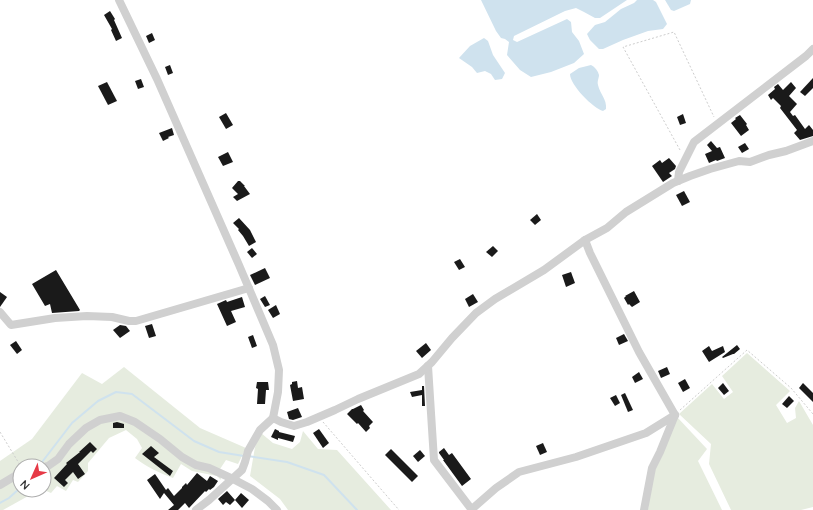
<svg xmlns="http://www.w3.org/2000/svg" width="813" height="510" font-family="Quicksand,sans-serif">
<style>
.green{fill:#e6ecdf}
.water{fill:#cfe2ee}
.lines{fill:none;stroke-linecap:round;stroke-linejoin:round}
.stream{stroke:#cfe2ee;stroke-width:2}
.building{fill:#1a1a1a}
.path{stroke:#cdcdcd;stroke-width:1;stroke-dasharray:2 2;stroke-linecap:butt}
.street{stroke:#d0d0d0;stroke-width:8}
</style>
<rect width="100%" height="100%" fill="#fff"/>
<g class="green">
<path d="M747 353 790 391 776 405 787 423 796 418 795 408 799 401 813 425V507L801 510H731L709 464 711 444 679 414 712 384 724 399 733 392 722 376Z"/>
<path d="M124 367 200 428 246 448 238 464 226 460 220 469 221 480 217 476 192 471 181 464 173 478C159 473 147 467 135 458L142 448 137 439 126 430 109 438 88 463V471L78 482 73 480 66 491 57 486 51 493 44 490V466H20V490H39L3 510H0V461L32 439 82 373 102 384Z"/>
<path d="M677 417 707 449 698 461 722 510H648L653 468Z"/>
<path d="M303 431 318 449 337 450 391 510H288L280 499 250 476 255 447 261 433 273 443 292 449 300 442Z"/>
</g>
<g class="water">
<path d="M481 0H627L600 18H595L584 12 576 8 565 11 514 36 513 40 517 42 567 19 571 22 572 32 579 41 584 54 574 63 551 72 531 77 520 70 507 55 509 42 505 39 501 38 496 31Z"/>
<path d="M637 0H653L656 2 667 24 663 29 648 31 623 40 603 49H599L590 40 587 34 595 25 605 22 621 9 634 3Z"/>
<path d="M665 0H691L690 4 674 11 671 10Z"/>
<path d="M484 38 488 41 493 55 505 73 502 79 495 80 491 74 485 71 477 73 472 67 459 58 470 46Z"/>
<path d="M591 65C595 67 598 71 599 75 599 78 597 81 598 85 600 94 607 99 606 109L603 111C593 108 570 85 570 74L579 68Z"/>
</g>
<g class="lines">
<g class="stream">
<path d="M248 456 287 462 324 475 357 510"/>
<path d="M39 466 72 423 98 401 116 392 132 394 194 441 219 452 244 456"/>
<path d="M0 503 9 498 20 488"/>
</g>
</g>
<g class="building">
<path d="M110 11 115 19 114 20 122 38 116 41 111 30 112 29 104 15Z"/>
<path d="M152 33 155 40 149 43 146 36Z"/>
<path d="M170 65 173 73 168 75 165 67Z"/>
<path d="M813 78V88L805 96 800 92Z"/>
<path d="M141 79 144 87 138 89 135 81Z"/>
<path d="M107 82 117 101 108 105 98 86Z"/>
<path d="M791 82 796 88 789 96 797 104 790 112 793 116 795 115 805 129 809 125 813 130V136L800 140 794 133 797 130 780 108 781 106 773 98 771 100 768 95 775 89 774 87 778 84 783 90Z"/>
<path d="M226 113 233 125 226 129 219 117Z"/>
<path d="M683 114 686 123 680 125 677 117Z"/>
<path d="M740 115 747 124 746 125 749 130 741 136 731 123 736 119 735 118Z"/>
<path d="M172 128 174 135 168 137 169 138 163 141 159 133Z"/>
<path d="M711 141 717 148 720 147 725 158 717 161 716 160 709 163 705 154 712 151 707 145Z"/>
<path d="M745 143 749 149 742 153 738 147Z"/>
<path d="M228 152 233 162 223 166 218 157Z"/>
<path d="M669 158 676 166 675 169 669 173 672 176 663 182 652 166 660 160 662 163Z"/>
<path d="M238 181H240L245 186H244L250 194 237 201 233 197 238 194 232 188Z"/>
<path d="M684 191 690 202 682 206 676 195Z"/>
<path d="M537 214 541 220 535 225 530 220Z"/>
<path d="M239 218 250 230 256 242 249 246 243 236 238 230 239 229 233 223Z"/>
<path d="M493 246 498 251 492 257 486 252Z"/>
<path d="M252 248 257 254 252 258 247 252Z"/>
<path d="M460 259 465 267 459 270 454 262Z"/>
<path d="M265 268 270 278 255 285 250 275Z"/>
<path d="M56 270 80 310 79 311 52 313 50 304 45 306 32 284Z"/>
<path d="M571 272 575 283 566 287 562 275Z"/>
<path d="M634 291 640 302 632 307 629 304 628 305 624 298 626 296H625Z"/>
<path d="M0 292 7 297 0 307Z"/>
<path d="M473 294 478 302 469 307 465 299Z"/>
<path d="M265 296 270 305 265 307 260 299Z"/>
<path d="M242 297 245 307 231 311 236 322 227 326 217 304 226 300 227 302Z"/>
<path d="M276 305 280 314 273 318 268 310Z"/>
<path d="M152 324 156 336 149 338 145 326Z"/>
<path d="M120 325 126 326 130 331 120 338 113 330Z"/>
<path d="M624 334 628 341 619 345 616 338Z"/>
<path d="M253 335 257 346 252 348 248 337Z"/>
<path d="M16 341 22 350 17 354 10 345Z"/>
<path d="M426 343 431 350 422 358 416 351Z"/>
<path d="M737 345 740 349 734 354H733L723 358 722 357Z"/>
<path d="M709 346 712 351 723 346 725 352 709 362 702 351Z"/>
<path d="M667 367 670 374 661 378 658 371Z"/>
<path d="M639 372 643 379 635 383 632 377Z"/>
<path d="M685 379 690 388 683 392 678 383Z"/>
<path d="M297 381 298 388 302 387 304 399 293 401 290 385 292 384V382Z"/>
<path d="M257 382H268L269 390H266L265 404H257L258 389 256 388Z"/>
<path d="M723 383 729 391 724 395 718 388Z"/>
<path d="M803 383 813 393V402L799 388Z"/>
<path d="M422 386H424L425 406H422V395L412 397 410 392 422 390Z"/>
<path d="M625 393 633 410 628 412 621 395Z"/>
<path d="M616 395 620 403 615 406 610 398Z"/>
<path d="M789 396 794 401 787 408 782 404Z"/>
<path d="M361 405 364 410 363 411 373 422 369 426 370 428 366 432 358 423 357 424 347 414 352 409H353Z"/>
<path d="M298 408 302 417 293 420 289 419 287 412Z"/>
<path d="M117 422 124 424V428H113V423Z"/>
<path d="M275 429 279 431V432L295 436 293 442 278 438V440L271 437Z"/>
<path d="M319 429 329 443 323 448 313 433Z"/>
<path d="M90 442 97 449 93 453 91 451 78 464 85 474 78 479 73 472 65 480 68 483 64 487 54 478 67 464 66 463 80 452H79Z"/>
<path d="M543 443 547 452 540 455 536 446Z"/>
<path d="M151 446 159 453 154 457 173 471 170 476 142 454Z"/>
<path d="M444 448 449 455 452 453 471 479 462 486 443 460H444L439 453V452Z"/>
<path d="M391 449 418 476 412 482 385 455Z"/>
<path d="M420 450 425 456 418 462 413 456Z"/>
<path d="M197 473 207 481 210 476 218 481 214 487 210 490 209 489 206 492 205 491 189 508 185 503 178 510H168L174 505 164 493 160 499 147 480 155 474 166 490 168 488 174 496 182 488V487L186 483 187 485Z"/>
<path d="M227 491 235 500 241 493 249 500 242 508 235 500 230 505 226 502 223 505 218 499Z"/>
</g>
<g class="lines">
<g class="path">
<path d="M680 150 623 47 674 32 714 117"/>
<path d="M680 410 747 350 791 388 813 414"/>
<path d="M323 422 399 510"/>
<path d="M0 432 20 465"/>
</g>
<g class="street">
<path d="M119 0 157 79 239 265 273 345 279 370 278 392 273 418"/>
<path d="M678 181 679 172 694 142 806 56 813 49"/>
<path d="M585 240 590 253 639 352 675 415"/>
<path d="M0 312 11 325 55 318 87 316 112 317 129 321H136L249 288"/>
<path d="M428 366 434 460 472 510"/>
<path d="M44 467 48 466 58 459 69 444 86 428 100 420 120 416 135 422 160 439 182 457 196 465 209 468 233 479 252 489 268 501 277 510"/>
<path d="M0 485 20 473"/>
<path d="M472 509 496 488 519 472 576 457 646 433 675 415"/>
<path d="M196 510 209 500 242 470 245 462 248 451 260 430 273 418 281 422 294 426 307 422 335 410 358 399 419 374 432 362 452 338 476 313 495 299 544 270 585 240 607 228 626 212 673 183 690 176 710 169 739 161 750 162 769 155 786 151 813 141"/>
<path d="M644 510 652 468 660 452 675 415"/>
</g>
</g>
<g transform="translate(32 478) rotate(225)"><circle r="19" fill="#ffffff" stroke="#adadad"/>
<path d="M0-3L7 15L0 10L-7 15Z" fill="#e63946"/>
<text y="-6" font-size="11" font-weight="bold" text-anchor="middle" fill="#333333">N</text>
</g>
</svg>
